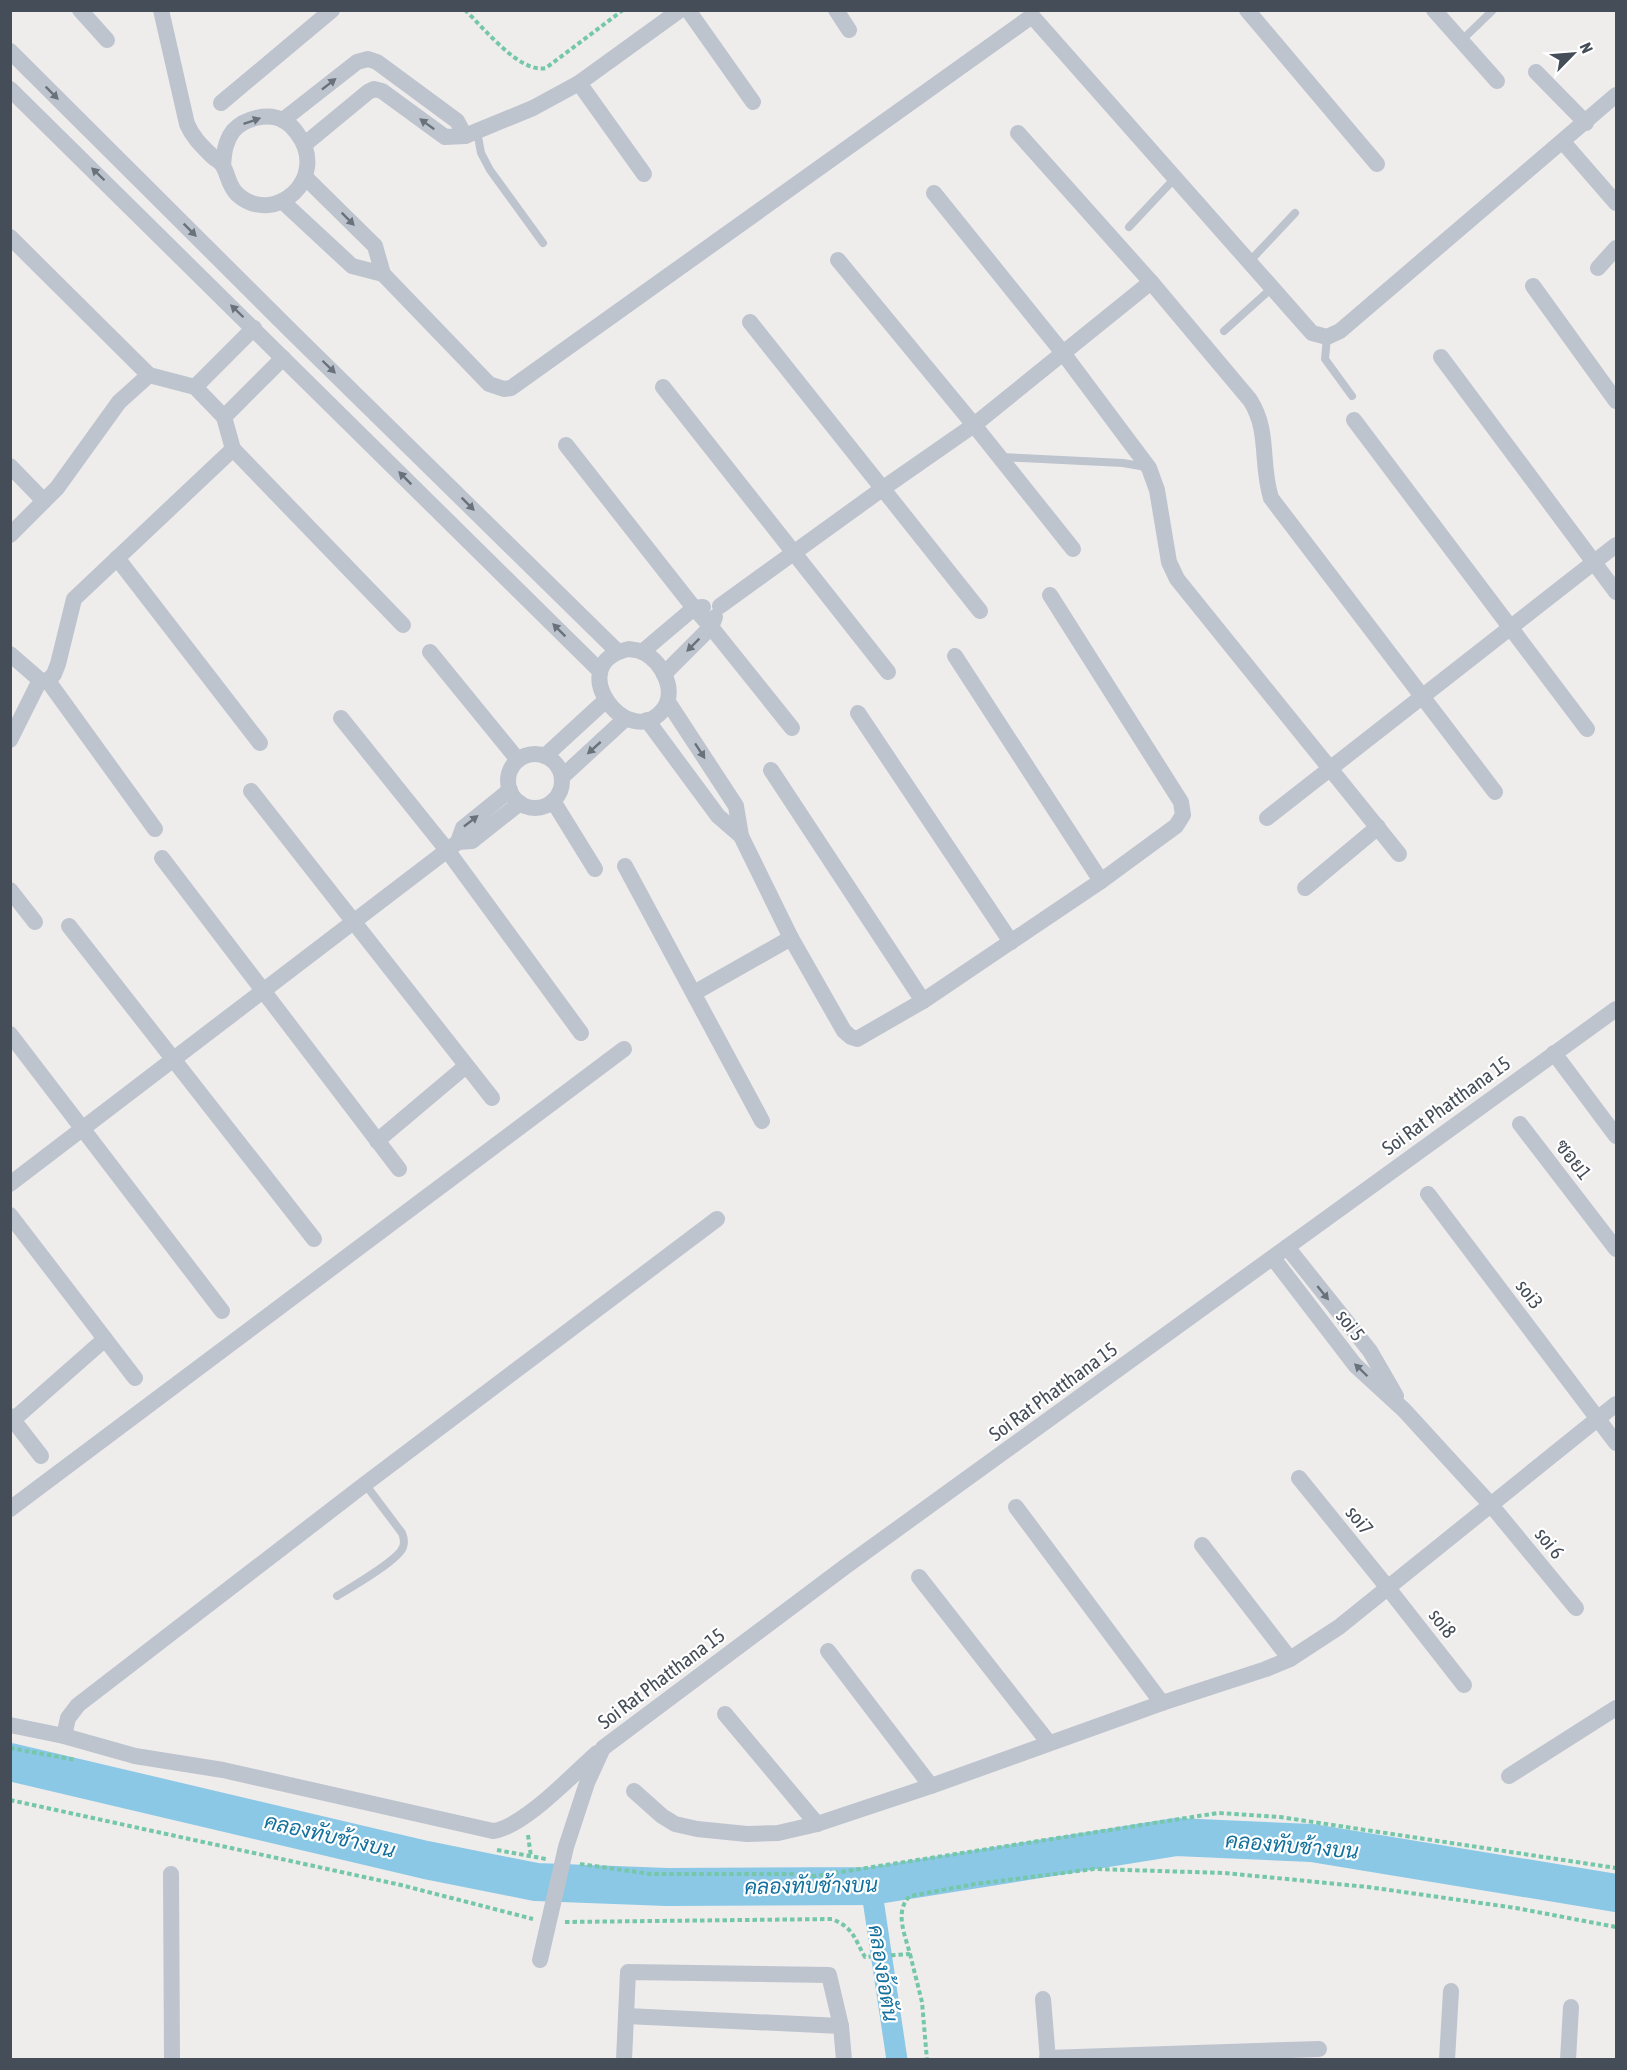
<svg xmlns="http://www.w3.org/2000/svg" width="1627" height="2070" font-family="'Asap Condensed',Sarabun,sans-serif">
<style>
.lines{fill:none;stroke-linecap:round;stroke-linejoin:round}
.canal{stroke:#8ac8e6;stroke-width:21}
.river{stroke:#8ac8e6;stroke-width:38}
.path{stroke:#75c7a9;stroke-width:4;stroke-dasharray:4.5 3;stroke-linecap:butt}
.service{stroke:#bdc4ce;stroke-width:8}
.minor{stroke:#bdc4ce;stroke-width:16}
.oneway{fill:#69717b}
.labels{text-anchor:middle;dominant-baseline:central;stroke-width:4.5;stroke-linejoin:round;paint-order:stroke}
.street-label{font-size:20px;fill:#454d58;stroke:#fff}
.water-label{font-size:21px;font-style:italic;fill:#13709d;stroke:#fff}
</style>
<rect width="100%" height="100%" fill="#efecec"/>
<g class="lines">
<path class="canal" d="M871 1886 897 2060"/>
<path class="river" d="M10 1762 426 1860 536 1882 667 1887 871 1886 1176 1837 1312 1843 1616 1893"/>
<g class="path">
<path d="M465 10C484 28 520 74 546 68L623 10"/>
<path d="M10 1748 76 1760"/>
<path d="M10 1800 401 1885 533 1919"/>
<path d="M528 1835 531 1857"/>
<path d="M497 1850 546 1859"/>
<path d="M580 1864 651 1874H790L815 1876 1218 1813 1280 1817 1616 1868"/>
<path d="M565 1922 832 1919C854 1928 854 1938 865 1957L910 1954C905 1935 894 1911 910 1896L975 1884 1094 1869 1225 1873 1368 1887 1516 1908 1616 1927"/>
<path d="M910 1954 922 2002 927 2060"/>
</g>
<g class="service">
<path d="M1461 41 1493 10"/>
<path d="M477 131 481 153 490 170 543 243"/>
<path d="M1129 227 1175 178"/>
<path d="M1249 262 1295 213"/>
<path d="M1224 331 1272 288"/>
<path d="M1327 337 1325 359 1352 396"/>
<path d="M1000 457 1123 463 1146 467"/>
<path d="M337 1596C350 1588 399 1560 403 1547 405 1542 404 1538 402 1533L365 1484"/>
</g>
<g class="minor">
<path d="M80 10 107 40"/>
<path d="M161 10 187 124C193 138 202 146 212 156 215 159 221 162 223 166 228 174 228 185 237 194 274 228 331 178 297 133 294 129 289 123 284 121 269 112 244 118 233 131 225 142 224 153 223 166"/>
<path d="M688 10 753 102"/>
<path d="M836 10 849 30"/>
<path d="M1247 10 1377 164"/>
<path d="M1434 10 1497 81"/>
<path d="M10 51 292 332 617 651"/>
<path d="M1536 72 1586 123"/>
<path d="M579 83 644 174"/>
<path d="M10 89 600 671"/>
<path d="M221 103 332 10"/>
<path d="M283 120 357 62 368 59 377 62 457 121 465 136 445 137 382 91 374 89 368 92 305 144"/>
<path d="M1018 133 1151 282 1250 400C1270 431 1260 463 1271 498L1495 792"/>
<path d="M465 136 533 108 579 83 680 10"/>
<path d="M1563 142 1616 203"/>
<path d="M934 193 1063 353 1149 468 1157 490 1169 562 1177 579 1399 854"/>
<path d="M282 201 352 266 383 274 375 246 306 178"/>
<path d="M10 237 149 375"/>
<path d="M838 260 974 425 1073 549"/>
<path d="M1598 268 1616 248"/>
<path d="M383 274 489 384 504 389 511 388 1032 16 1312 333 1327 337 1340 331 1616 95"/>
<path d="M1533 286 1616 401"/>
<path d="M750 322 980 611"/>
<path d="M1441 357 1616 592"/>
<path d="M195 387 224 417"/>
<path d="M663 387 888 672"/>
<path d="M1354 420 1587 729"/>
<path d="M566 445 694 608 711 627 792 728"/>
<path d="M233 449 403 625"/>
<path d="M10 466 44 501"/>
<path d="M10 535 57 488 119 402 149 375 195 387 254 328"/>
<path d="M117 558 260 743"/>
<path d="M720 606 882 489 974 425 1151 282"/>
<path d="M629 649C633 650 639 650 643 652 663 663 678 692 662 711 627 752 561 663 629 649Z"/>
<path d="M430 652 518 760"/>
<path d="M642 652 694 608 703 607"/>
<path d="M10 654 40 680 48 681 155 829"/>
<path d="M955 656 1101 881"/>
<path d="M664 674 711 627 715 617"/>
<path d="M48 681 54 674 58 664 74 599 233 449 224 417 283 358"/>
<path d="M858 713 1011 942"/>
<path d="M341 718 447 850 581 1033"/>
<path d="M647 720 718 816 741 836 736 806 668 702"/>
<path d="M10 740 40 680"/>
<circle cx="535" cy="781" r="27"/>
<path d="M545 756 606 700"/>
<path d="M771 770 923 1001"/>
<path d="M562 777 625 719"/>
<path d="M510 790 463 828 458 842 472 841 520 803"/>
<path d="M251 791 492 1098"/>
<path d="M553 801 595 869"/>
<path d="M1267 818 1616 545"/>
<path d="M741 836 791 938 844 1031 851 1037 857 1039 923 1001 1101 881 1176 826 1183 815 1181 802 1050 595"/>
<path d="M162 858 399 1169"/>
<path d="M625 866 762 1121"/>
<path d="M1305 888 1378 827"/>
<path d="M10 890 35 922"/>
<path d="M69 926 314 1239"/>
<path d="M694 993 791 938"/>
<path d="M10 1034 222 1311"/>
<path d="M1554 1053 1616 1136"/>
<path d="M1520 1124 1616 1249"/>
<path d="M377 1141 466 1066"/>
<path d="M10 1184 458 842"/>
<path d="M1428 1194 1616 1443"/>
<path d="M10 1215 135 1378"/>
<path d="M1287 1247 1370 1351 1396 1396"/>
<path d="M1273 1258 1355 1365 1404 1410 1491 1505 1576 1608"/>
<path d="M10 1416 41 1456"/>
<path d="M13 1420 105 1339"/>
<path d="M1299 1478 1388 1588 1464 1685"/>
<path d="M1016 1507 1162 1703"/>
<path d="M10 1509 624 1049"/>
<path d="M1202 1545 1290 1659"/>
<path d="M919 1577 1049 1743"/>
<path d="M828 1651 931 1786"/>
<path d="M725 1714 817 1824"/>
<path d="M10 1725 64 1736 135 1756 223 1770 493 1831C524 1827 573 1774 597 1753"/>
<path d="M64 1736 68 1718 78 1705 365 1484 717 1219"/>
<path d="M1509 1776 1616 1708"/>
<path d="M634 1791 662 1816 675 1824 697 1829 747 1834 778 1833 817 1824 931 1786 1162 1703 1266 1669 1290 1659 1339 1627 1616 1404"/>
<path d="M171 1874 172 2060"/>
<path d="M540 1960 566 1847 587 1783 603 1748 846 1566 1616 1009"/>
<path d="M1043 1999 1048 2060"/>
<path d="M626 2016 841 2026 844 2060"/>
<path d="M1047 2058 1319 2049"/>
<path d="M624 2060 628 1972 829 1975 841 2026"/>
<path d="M1447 2060 1451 1991"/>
<path d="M1568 2060 1571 2007"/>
</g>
</g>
<defs><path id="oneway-solid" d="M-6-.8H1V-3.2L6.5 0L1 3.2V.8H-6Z" transform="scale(1.5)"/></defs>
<g class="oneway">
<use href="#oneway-solid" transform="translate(329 84) rotate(-38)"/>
<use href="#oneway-solid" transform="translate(52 93) rotate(45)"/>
<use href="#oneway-solid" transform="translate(252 121) rotate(-19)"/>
<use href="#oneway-solid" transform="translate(427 124) rotate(-144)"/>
<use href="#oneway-solid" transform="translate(98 174) rotate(-136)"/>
<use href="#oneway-solid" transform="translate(348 219) rotate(45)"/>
<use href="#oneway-solid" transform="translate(190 230) rotate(45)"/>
<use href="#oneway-solid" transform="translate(237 311) rotate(-136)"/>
<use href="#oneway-solid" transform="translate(329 367) rotate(44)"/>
<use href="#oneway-solid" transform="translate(405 478) rotate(-135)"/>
<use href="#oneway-solid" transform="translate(468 504) rotate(45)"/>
<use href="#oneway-solid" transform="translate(559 630) rotate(-135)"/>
<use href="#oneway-solid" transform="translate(693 645) rotate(135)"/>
<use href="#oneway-solid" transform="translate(594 748) rotate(138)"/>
<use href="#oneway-solid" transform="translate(700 751) rotate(57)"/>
<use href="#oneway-solid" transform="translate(471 821) rotate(-38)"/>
<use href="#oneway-solid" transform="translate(1323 1293) rotate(51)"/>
<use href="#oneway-solid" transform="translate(1361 1370) rotate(-136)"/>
</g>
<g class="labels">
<g class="street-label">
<text transform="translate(1446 1105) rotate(-36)">Soi Rat Phatthana 15</text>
<text transform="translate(1574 1159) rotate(52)">ซอย1</text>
<text transform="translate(1530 1294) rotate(53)">soi3</text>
<text transform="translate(1351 1325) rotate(53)">soi 5</text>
<text transform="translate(1053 1391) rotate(-36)">Soi Rat Phatthana 15</text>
<text transform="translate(1360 1520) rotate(51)">soi7</text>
<text transform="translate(1550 1543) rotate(51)">soi 6</text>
<text transform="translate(1443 1623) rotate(52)">soi8</text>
<text transform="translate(661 1678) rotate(-37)">Soi Rat Phatthana 15</text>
</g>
<g class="water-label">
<text transform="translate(330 1835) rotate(13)">คลองทับช้างบน</text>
<text transform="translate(1292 1845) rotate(5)">คลองทับช้างบน</text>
<text transform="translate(811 1885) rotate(-1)">คลองทับช้างบน</text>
<text transform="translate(884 1973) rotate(81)">คลองอ้อตัน</text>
</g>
</g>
<rect width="1627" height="2070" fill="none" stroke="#454d58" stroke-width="24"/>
<g transform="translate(1573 54) rotate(65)" stroke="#ffffff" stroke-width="4.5" paint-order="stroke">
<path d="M0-4.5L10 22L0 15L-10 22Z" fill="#454d58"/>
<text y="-9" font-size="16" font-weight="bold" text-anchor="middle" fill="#454d58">N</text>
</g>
</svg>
